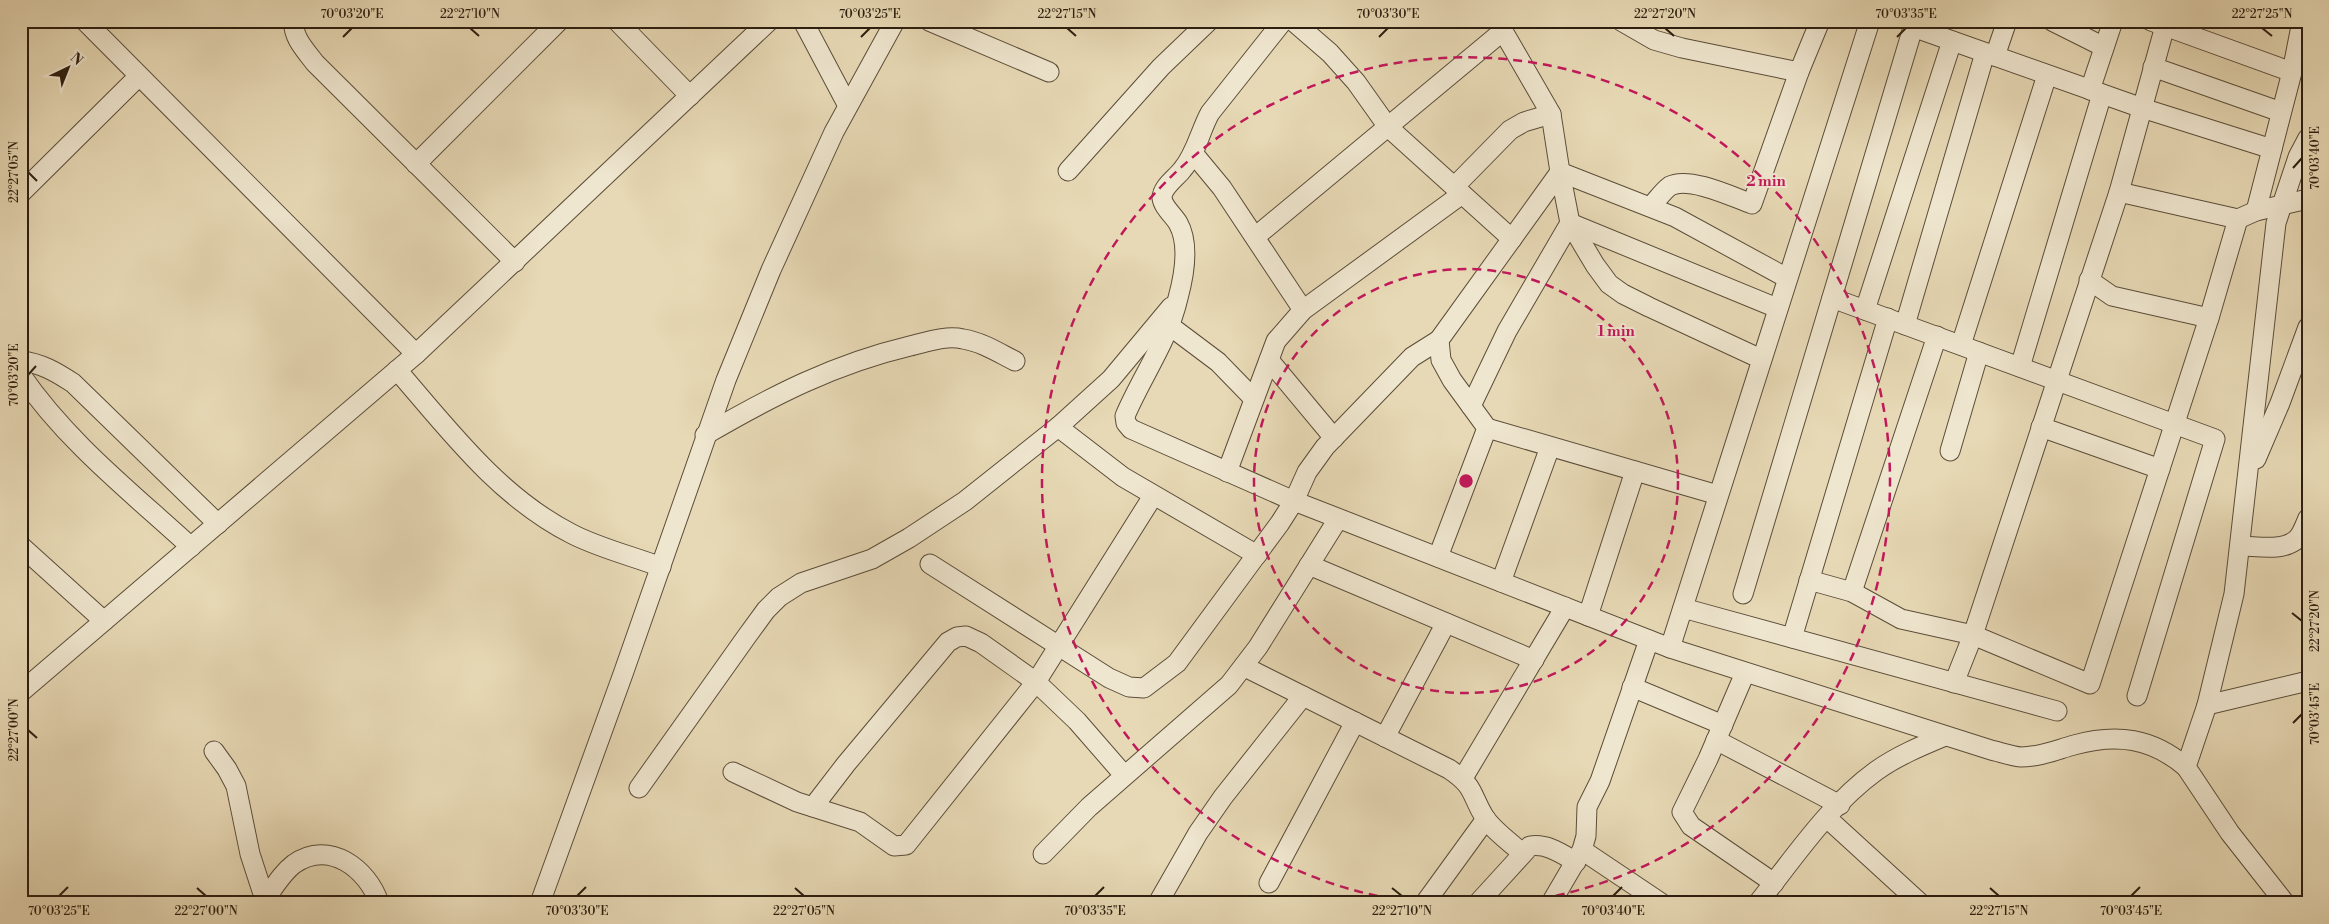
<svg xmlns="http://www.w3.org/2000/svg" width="2329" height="924" font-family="'Libre Bodoni',serif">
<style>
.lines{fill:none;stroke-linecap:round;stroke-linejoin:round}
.minor-casing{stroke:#5b4d39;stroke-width:21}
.minor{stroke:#efe6cf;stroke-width:19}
.ticks{fill:none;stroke:#2c1e10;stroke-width:2}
.ring{fill:none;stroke:#c2185b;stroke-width:2.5;stroke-dasharray:9 6}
.centre{fill:#c2185b;stroke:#efe6cf;stroke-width:2.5}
.ring-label{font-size:15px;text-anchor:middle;font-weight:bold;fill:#c2185b;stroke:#efe6cf;stroke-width:4;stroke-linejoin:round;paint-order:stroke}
.neatline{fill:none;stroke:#2c1e10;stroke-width:2}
.ticks-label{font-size:12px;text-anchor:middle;fill:#2c1e10}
</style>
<rect width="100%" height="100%" fill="#e7d9b5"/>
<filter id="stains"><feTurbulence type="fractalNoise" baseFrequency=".004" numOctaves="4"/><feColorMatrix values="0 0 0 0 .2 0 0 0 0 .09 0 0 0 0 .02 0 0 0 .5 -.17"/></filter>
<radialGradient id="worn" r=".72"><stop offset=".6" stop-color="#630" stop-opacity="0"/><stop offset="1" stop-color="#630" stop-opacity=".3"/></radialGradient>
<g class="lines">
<g class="minor-casing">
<g id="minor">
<path d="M85 21 416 354"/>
<path d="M294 21C292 37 306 51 315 63L515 262"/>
<path d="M617 21 690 96"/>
<path d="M803 21 847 104"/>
<path d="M929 21 1049 72"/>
<path d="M1283 21 1210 113C1200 131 1196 154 1182 170 1176 178 1162 187 1162 198 1163 207 1174 216 1178 223 1190 244 1184 276 1178 298 1168 341 1142 376 1125 416L1126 423 1131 429 1294 501 1670 648 1991 750C2000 752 2011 756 2021 757 2040 757 2056 750 2074 745 2117 733 2152 738 2186 767"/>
<path d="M1293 21 1330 53 1356 82 1388 127 1512 239"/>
<path d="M1500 21 1503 31 1551 114 1560 172 1439 340 1441 360 1452 380 1487 428 1718 495"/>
<path d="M1621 21 1654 40 1682 48 1799 72"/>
<path d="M2052 21 2104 47"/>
<path d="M2151 21 2292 72"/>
<path d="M1913 27 2142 108 2272 149"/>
<path d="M1995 56 2007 21"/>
<path d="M2153 67 2281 112"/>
<path d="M2090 90 2113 21"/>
<path d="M1193 153 1222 188 1303 310"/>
<path d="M416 164 559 21"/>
<path d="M1068 171 1161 67 1209 21"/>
<path d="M1560 172 1570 223 1595 265 1609 284 1623 294 1649 307 1761 359"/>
<path d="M1560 172 1675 217 1787 278"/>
<path d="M1455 186 1510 130 1524 122 1551 114"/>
<path d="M2119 192 2165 26"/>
<path d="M21 193 139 76"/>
<path d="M1651 206C1657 200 1663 191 1670 186 1689 176 1733 197 1752 204L1799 72 1820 21"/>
<path d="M2256 211 2292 72 2302 21"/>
<path d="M1255 237 1503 31"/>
<path d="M2089 280 2112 296 2209 318"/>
<path d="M1832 298 2215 439 2137 696"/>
<path d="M1865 310 1952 41"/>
<path d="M1905 325 1985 53"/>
<path d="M1170 326 1218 362 1254 399"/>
<path d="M1961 345 2047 75"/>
<path d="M1269 360 1334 438"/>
<path d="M21 361C41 363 56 372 73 383L218 524"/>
<path d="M2020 367 2102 94"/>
<path d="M397 370C449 430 499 497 572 534 599 548 632 556 661 567"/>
<path d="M21 375C67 442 131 492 191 547"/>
<path d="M1471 406 1507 331 1570 223 1777 308"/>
<path d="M1058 427 1123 477 1257 555"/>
<path d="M2041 427 2160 469"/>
<path d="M705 435C772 396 834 364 910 346 927 342 946 335 963 339 982 342 999 353 1015 361"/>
<path d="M1950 451 1979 352"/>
<path d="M2256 459 2280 403 2308 327"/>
<path d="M1227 472 1276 341 1303 310 1462 194"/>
<path d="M21 546 104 621"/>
<path d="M2240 546C2257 546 2283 552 2297 539 2302 534 2305 525 2308 518"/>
<path d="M1438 557 1487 428"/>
<path d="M930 564 1109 678 1129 687 1144 688 1177 663 1280 523 1294 501 1307 472 1325 447 1412 357 1439 340"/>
<path d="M1309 565 1534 660"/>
<path d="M1809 580 1852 592 1901 619 1973 635 2090 684 2209 318 2238 219"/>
<path d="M1501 582 1550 447"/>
<path d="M1852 592 1937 336"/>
<path d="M1743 594 1915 21"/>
<path d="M1683 608 2057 711"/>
<path d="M1588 616 1635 471"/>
<path d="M1792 638 1888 318"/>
<path d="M1670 648 1870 21"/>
<path d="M1245 667 1449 769C1476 787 1470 794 1485 818 1494 831 1510 842 1522 853"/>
<path d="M1745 673 1708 759 1682 812 1691 826 1774 883"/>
<path d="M1954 683 1973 635 2119 192 2238 219 2256 211 2308 199"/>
<path d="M1632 687 1723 725"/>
<path d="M21 692 416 354 769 21"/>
<path d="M2207 705 2234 594 2276 223 2298 157 2308 138"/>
<path d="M1385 737 1446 623"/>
<path d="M1716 740 1840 805"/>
<path d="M214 751 227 769 236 786 250 854 266 903"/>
<path d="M733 772 797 802 860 822 894 846 906 845 1036 682 1153 496"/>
<path d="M1463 778 1565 607"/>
<path d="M639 788 747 636 766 610 779 597 801 583 872 559 909 538 965 501 1058 427 1111 379 1171 307"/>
<path d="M813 807 846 764 948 642 957 637 966 636 981 643 1036 682 1077 721 1124 775"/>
<path d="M1827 818 1920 903"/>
<path d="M1582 850 1661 903"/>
<path d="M1043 854 1089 807 1229 685 1258 647 1338 519"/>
<path d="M1269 883 1355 722"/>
<path d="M265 900C274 887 282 873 294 864 329 839 368 869 379 903"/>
<path d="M540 903 623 674 726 380 771 270 834 132 895 21"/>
<path d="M1158 903 1198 833 1223 797 1303 696"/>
<path d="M1425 903 1486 819"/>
<path d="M1478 903 1530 846C1547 843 1562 854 1576 862"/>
<path d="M1551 903 1582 850 1586 836 1587 807 1600 781 1649 640"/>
<path d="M1758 903C1794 858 1829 805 1876 771 1897 756 1921 746 1945 736"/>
<path d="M2285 903 2230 833 2186 767 2207 705 2308 681"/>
</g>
</g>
<use href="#minor" class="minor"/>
</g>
<path class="ticks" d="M470 28 479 36M1067 28 1076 36M1665 28 1674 36M2262 28 2272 36M343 37 352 28M861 37 870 28M1379 37 1388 28M1897 37 1906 28M2293 168 2302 158M28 172 37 181M28 375 36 366M2292 613 2302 621M2293 723 2302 714M28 730 37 738M197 888 206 896M795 888 804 896M1392 888 1402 896M1990 888 1999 896M59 896 68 887M577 896 586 887M1095 896 1104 887M1613 896 1622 887M2131 896 2140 887"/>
<g class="ring">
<circle cx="1466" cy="481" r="212"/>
<path d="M1422 903A424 424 0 1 1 1510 903"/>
</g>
<circle cx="1466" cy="481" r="8" class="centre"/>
<g class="ring-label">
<text x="1766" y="186">2 min</text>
<text x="1616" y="336">1 min</text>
</g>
<rect width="2329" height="924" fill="none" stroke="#e7d9b5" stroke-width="55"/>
<g transform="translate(68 68) rotate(43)" stroke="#efe6cf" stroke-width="4" paint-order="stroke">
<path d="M0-4L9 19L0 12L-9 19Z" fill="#2c1e10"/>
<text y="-8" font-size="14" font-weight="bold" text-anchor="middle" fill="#2c1e10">N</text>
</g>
<rect x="28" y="28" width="2274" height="868" class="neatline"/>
<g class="ticks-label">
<text x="352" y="18">70°03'20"E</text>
<text x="470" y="18">22°27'10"N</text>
<text x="870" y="18">70°03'25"E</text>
<text x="1067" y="18">22°27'15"N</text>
<text x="1388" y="18">70°03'30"E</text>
<text x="1665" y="18">22°27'20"N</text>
<text x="1906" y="18">70°03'35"E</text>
<text x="2262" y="18">22°27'25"N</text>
<text transform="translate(2315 158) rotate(-90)" y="4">70°03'40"E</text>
<text transform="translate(14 172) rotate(-90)" y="4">22°27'05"N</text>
<text transform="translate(14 375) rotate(-90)" y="4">70°03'20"E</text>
<text transform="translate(2315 621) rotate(-90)" y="4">22°27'20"N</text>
<text transform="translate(2315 714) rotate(-90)" y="4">70°03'45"E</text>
<text transform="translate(14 730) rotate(-90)" y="4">22°27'00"N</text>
<text x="59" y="915">70°03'25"E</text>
<text x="206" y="915">22°27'00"N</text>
<text x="577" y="915">70°03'30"E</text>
<text x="804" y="915">22°27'05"N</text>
<text x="1095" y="915">70°03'35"E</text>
<text x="1402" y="915">22°27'10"N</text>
<text x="1613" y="915">70°03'40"E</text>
<text x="1999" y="915">22°27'15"N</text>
<text x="2131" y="915">70°03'45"E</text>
</g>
<rect width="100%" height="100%" filter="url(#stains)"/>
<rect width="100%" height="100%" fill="url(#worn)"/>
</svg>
